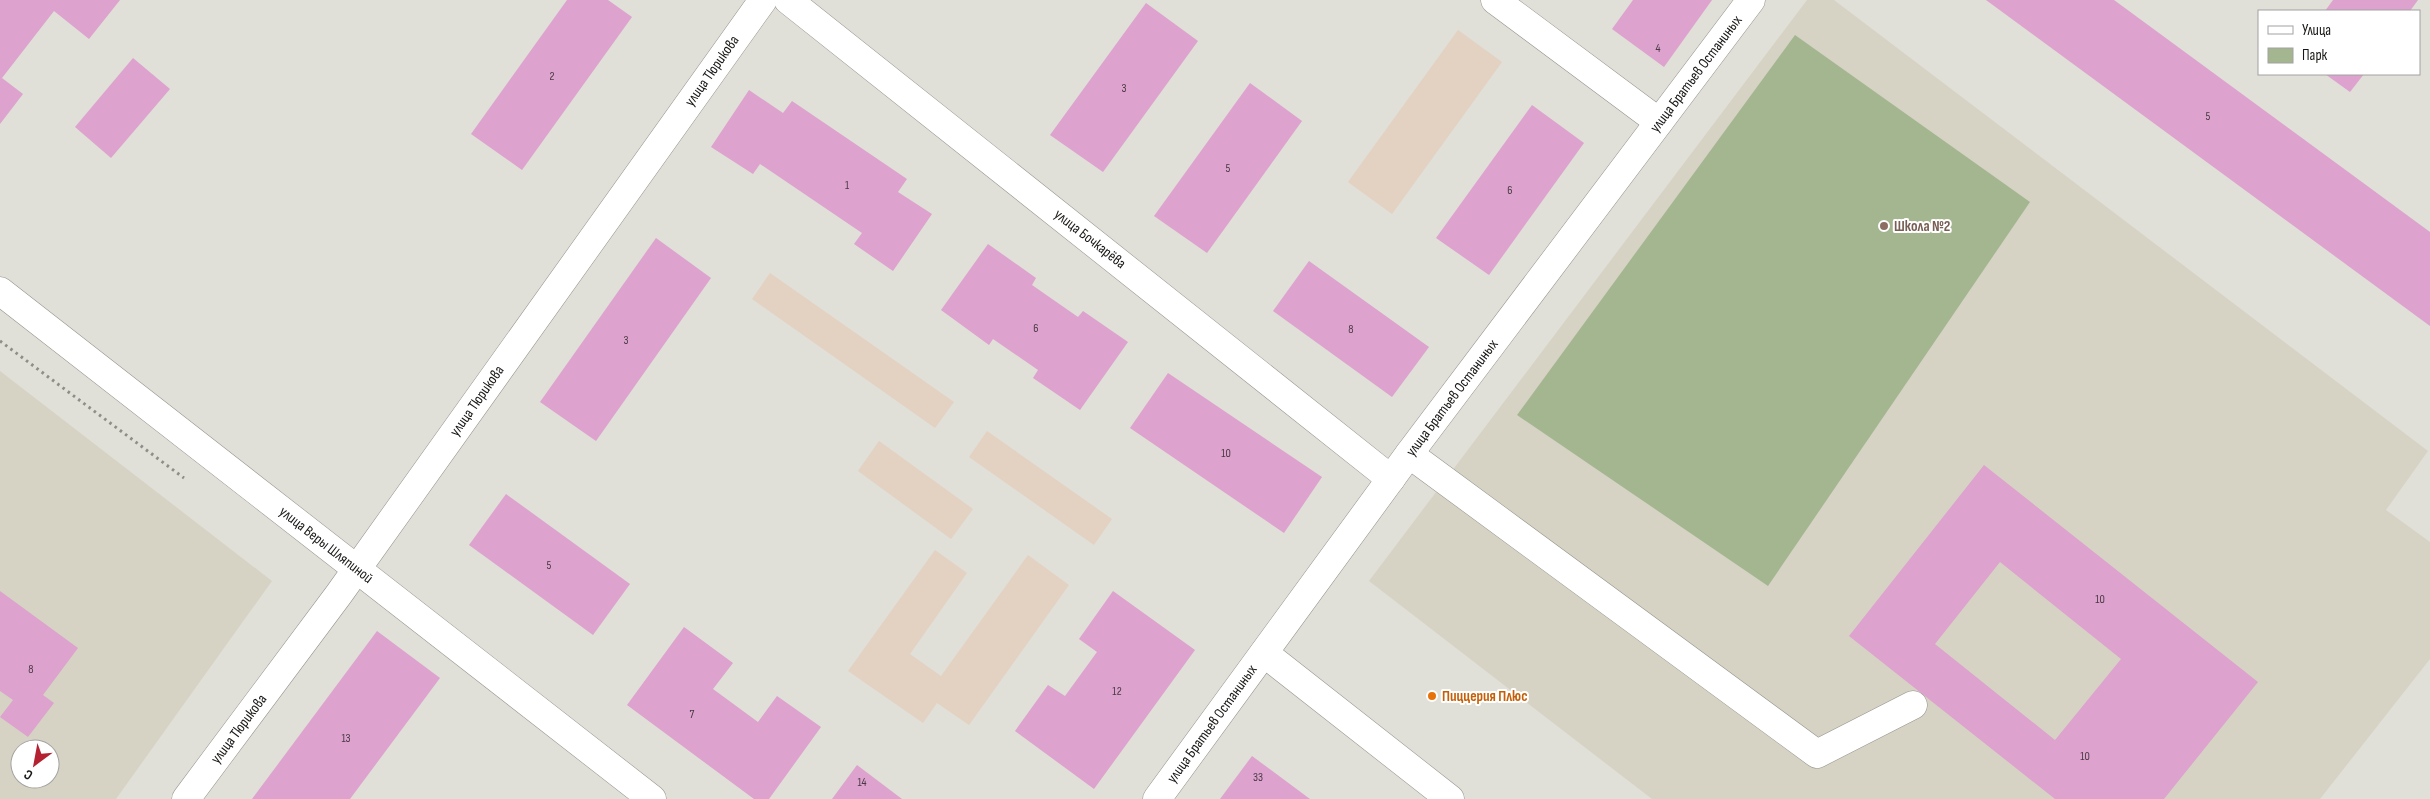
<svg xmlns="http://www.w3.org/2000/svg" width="2430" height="799" font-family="'Sofia Sans Condensed',sans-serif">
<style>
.industrial{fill:#e3d2c1}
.built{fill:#d6d3c5;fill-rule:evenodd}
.green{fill:#a4b690}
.building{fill:#dda2ce;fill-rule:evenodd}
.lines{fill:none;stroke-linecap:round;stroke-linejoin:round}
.minor-casing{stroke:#95948d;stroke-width:29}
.major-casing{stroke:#95948d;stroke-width:29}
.path{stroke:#8e8d88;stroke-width:3;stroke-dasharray:2.5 4;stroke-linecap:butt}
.minor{stroke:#fff;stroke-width:28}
.major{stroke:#fff;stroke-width:28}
.education-dot{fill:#8d6e63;stroke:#fff;stroke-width:2}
.food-dot{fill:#e8710a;stroke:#fff;stroke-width:2}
.labels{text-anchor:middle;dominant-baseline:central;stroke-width:4;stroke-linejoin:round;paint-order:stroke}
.number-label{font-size:12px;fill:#493a43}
.street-label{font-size:15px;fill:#181715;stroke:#fff}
.education-label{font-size:15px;font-weight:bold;fill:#785e54;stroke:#fff;text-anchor:start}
.food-label{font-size:15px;font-weight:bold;fill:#c56008;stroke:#fff;text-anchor:start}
</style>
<rect width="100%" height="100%" fill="#e0dfd8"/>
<g class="industrial">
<path d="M1458 30 1502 62 1392 214 1348 182Z"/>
<path d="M770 273 954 402 935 428 752 299Z"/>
<path d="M987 431 1112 519 1094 545 969 457Z"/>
<path d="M879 441 973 509 951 539 858 471Z"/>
<path d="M935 550 967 573 910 654 941 676 1028 555 1069 585 969 725 937 703 923 723 848 671Z"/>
</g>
<g class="built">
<path d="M1807 0H1834L2428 451 2386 510 2430 542V659L2320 799H1652L1369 581Z"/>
<path d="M0 371 272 581 116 799H0ZM20 749H50V779H20Z"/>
</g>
<path class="green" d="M1795 35 2030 202 1768 586 1517 415Z"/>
<g class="building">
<path d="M0 0H120L89 39 54 11 2 78 23 94 0 124Z"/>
<path d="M567 0H608L632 17 522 170 471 134Z"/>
<path d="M1633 0H1712L1664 67 1612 29Z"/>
<path d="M1986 0H2114L2430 232V326Z"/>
<path d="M2333 0H2418L2410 11H2325Z"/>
<path d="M1146 3 1198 41 1103 172 1050 135Z"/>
<path d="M133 58 170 89 111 158 75 127Z"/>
<path d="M2325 74H2364L2350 92Z"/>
<path d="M1250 83 1302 121 1207 253 1154 216Z"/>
<path d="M749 90 783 113 792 101 907 179 898 192 932 214 893 271 854 244 862 233 760 164 753 174 711 147Z"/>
<path d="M1532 105 1584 143 1489 275 1436 238Z"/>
<path d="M656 238 711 278 596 441 540 402Z"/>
<path d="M988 244 1036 278 1032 285 1078 317 1083 311 1128 342 1080 410 1033 378 1038 370 993 339 989 345 941 310Z"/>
<path d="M1309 261 1429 347 1392 397 1273 311Z"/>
<path d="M1168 373 1322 477 1284 533 1130 428Z"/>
<path d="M1984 465 2258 682 2164 799H2055L1849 636ZM2000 562 2121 659 2055 740 1935 644Z"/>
<path d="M506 494 630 584 593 635 469 545Z"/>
<path d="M0 591 78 648 43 695 54 703 28 737 0 717 13 700 0 691Z"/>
<path d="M1113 591 1195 650 1094 789 1015 731 1048 685 1065 696 1097 652 1079 639Z"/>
<path d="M684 627 733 663 713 689 758 722 777 696 821 727 769 799H754L627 705Z"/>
<path d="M377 631 440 678 350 799H252Z"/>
<path d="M1252 756 1310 799H1220Z"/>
<path d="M857 765 902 799H832Z"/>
</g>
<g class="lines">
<g class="minor-casing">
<g id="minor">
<path d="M788 0 1391 479"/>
<path d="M1495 0 1659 122"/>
<path d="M1409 454 1817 754 1913 705"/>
<path d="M1264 653 1450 799"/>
<path d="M186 799 339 594 763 0"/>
<path d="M1157 799 1409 454 1751 0"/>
</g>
</g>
<g class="major-casing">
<path id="major" d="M0 291 652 799"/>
</g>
<path class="path" d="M0 341 184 478"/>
<use href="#minor" class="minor"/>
<use href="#major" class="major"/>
</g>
<circle class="education-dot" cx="1884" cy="226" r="5"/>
<circle class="food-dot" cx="1432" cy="696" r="5"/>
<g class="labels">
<g class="number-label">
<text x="1658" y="48">4</text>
<text x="552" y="76">2</text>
<text x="1124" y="88">3</text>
<text x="2208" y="116">5</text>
<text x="1228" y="168">5</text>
<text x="847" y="185">1</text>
<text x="1510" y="190">6</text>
<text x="1036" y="328">6</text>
<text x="1351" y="329">8</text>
<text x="626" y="340">3</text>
<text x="1226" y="453">10</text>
<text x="549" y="565">5</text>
<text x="2100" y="599">10</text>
<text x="31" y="669">8</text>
<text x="1117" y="691">12</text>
<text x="692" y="714">7</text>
<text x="346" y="738">13</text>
<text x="2085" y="756">10</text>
<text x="1258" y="777">33</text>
<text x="862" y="782">14</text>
</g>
<g class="street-label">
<text transform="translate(712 71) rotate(-55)">улица Тюрикова</text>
<text transform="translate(1696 74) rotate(-53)">улица Братьев Останиных</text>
<text transform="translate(1090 239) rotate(38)">улица Бочкарёва</text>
<text transform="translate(1452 398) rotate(-53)">улица Братьев Останиных</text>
<text transform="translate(477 401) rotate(-55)">улица Тюрикова</text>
<text transform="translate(326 545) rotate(38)">улица Веры Шляпиной</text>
<text transform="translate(1212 724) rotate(-54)">улица Братьев Останиных</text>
<text transform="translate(239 729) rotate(-53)">улица Тюрикова</text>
</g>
<g class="education-label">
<text x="1894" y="226">Школа №2</text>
</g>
<g class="food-label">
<text x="1442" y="696">Пиццерия Плюс</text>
</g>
</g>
<rect x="2258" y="10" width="162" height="65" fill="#ffffff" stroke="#a3a2a1"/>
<rect x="2268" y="26" width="25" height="8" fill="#ffffff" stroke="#a3a2a1"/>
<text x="2302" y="35" font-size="15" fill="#181715">Улица</text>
<rect x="2268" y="48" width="25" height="15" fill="#a4b690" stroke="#a3a2a1"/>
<text x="2302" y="60" font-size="15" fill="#181715">Парк</text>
<g transform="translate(35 764) rotate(212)"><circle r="24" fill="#ffffff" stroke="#a3a2a1"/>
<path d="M0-4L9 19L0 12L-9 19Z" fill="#b42231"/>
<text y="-8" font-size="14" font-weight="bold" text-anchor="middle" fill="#181715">С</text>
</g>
</svg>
